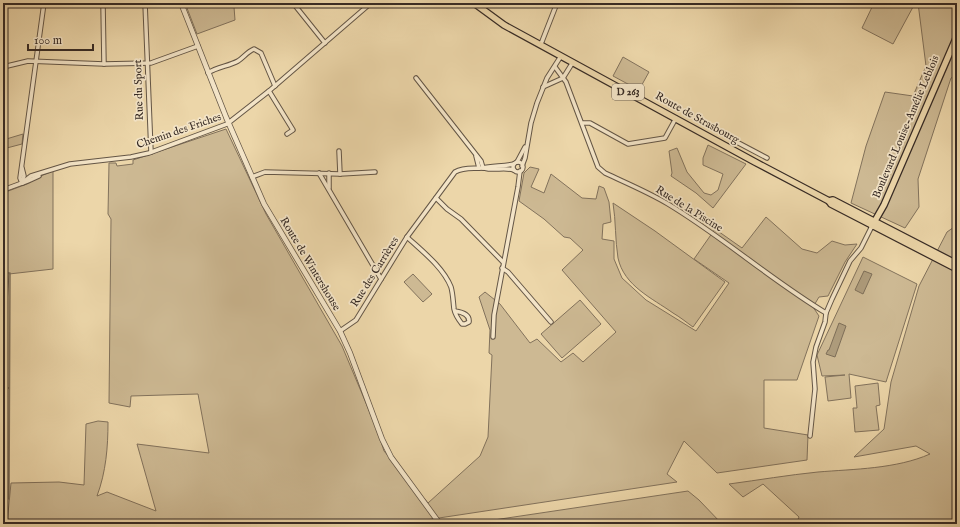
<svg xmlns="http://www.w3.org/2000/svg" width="960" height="527" font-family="'IM FELL English',serif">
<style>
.green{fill:#cdb993;stroke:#82725c}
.water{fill:#ae9c7c;stroke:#7e6f59}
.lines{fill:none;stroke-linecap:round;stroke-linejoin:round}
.stream{stroke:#7e6f59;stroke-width:1.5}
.minor-casing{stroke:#645646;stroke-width:5.5}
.tertiary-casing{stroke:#645646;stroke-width:6}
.primary-casing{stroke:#372b25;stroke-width:8}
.minor{stroke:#f3e4c7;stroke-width:3.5}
.tertiary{stroke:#f3e4c7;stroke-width:4.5}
.primary{stroke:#ecd6a9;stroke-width:5.5}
.labels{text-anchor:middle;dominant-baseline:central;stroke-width:3.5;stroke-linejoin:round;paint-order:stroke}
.shield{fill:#f3e4c7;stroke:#6f6256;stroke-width:1}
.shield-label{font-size:10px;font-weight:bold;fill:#372b25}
.street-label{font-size:11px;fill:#372b25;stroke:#f3e4c7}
</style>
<rect width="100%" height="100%" fill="#ecd6a9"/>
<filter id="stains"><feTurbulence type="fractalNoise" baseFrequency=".005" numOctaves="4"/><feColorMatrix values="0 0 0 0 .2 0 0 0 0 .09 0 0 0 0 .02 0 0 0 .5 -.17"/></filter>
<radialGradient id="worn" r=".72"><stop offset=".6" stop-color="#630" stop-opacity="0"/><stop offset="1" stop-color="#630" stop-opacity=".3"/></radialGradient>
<g class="green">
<path d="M185 3H239L234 7 235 20 197 34Z"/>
<path d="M874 3H905L913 7 893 44 862 28Z"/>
<path d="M918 3H957V75L951 78 918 179 919 207 905 228 851 203 866 146 885 92 913 96 926 66Z"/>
<path d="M623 57 649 72 639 90 613 76Z"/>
<path d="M226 129 266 214 342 346 376 427 384 451 428 503 480 456 488 437 492 355 489 353 490 330 479 297 485 292 500 304 530 343 537 339 561 362 573 353 583 362 616 332 562 270 583 250 570 238 564 237 544 219 519 201 524 173 530 167 539 169 531 187 544 193 551 174 582 198 596 199 599 186 604 188 609 202 611 222 603 224 602 239 614 241V259L622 278 646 300 696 331 729 283 694 259 715 229 742 248 766 217 802 249 817 253 832 241 845 245 857 244 845 262 828 296 819 297 813 307 819 316 797 380H764V428L808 435 807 460 717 473 684 441 667 474 677 482 419 521 417 524H7L11 483 59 482 84 485 86 424 98 421 108 422C108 447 106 472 97 496L107 492 156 511 137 444 209 453 198 394 131 396 130 407 109 403 111 219 108 214 109 163H116L117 166 133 164V160Z"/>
<path d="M23 134 22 144 3 149V140Z"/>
<path d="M708 145 746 164 713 208 696 193 671 176 672 173 669 151 677 148 687 172 704 193 711 195 718 190 723 174 703 165V158Z"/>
<path d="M53 171V269L9 274 6 320 7 462H3V193L27 184 43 175Z"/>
<path d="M613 203 655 231 725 282 693 327C686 322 680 317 673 313 652 298 624 286 618 258 615 240 616 221 613 203Z"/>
<path d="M957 225V524H796L799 517 763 484 743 497 729 484C759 480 788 475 818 472 854 469 896 469 930 454L916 446 854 457 884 429 891 382 919 286 947 232Z"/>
<path d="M863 257 917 284 886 382 849 374 851 398 828 401 825 377 845 375 822 376 817 355Z"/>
<path d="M413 274 432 294 423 302 404 282Z"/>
<path d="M580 300 601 324 562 358 541 334Z"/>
<path d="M878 383 880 405 876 406 879 430 855 432 853 408H857L855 386Z"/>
<path d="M688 491 699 500 722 524H467Z"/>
</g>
<g class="water">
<path d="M864 271 872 274 863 294 855 290Z"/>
<path d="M839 323 846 326 835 357 826 354 828 350H829Z"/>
</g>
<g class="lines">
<g class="stream">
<path d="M3 273H10L9 499"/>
<path d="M3 388H9"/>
</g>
<g class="minor-casing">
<g id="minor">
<path d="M145 3 151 152"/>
<path d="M293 3 325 43"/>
<path d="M103 4 104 64"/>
<path d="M541 44 557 3"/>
<path d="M3 67 28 61 104 64 151 63 198 46"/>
<path d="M555 67 566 82 598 167 605 173C626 183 648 192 668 204 723 237 771 280 826 313"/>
<path d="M208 73C217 67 229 66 238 61 244 57 247 52 254 49L261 53 275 86"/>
<path d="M416 78 481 161 483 168"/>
<path d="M543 87 563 78 573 62"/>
<path d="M269 91 293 130 287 134"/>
<path d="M583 123H590L628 144 665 138 676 118"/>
<path d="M731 139 767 158"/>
<path d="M339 151 340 174"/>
<path d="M476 156 479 168"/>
<path d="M517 162 525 147"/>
<circle cx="518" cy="167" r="5"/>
<path d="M522 166 525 158 531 123 537 103 547 78 561 56"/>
<path d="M22 168 24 176 22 181"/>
<path d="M484 168C494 171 504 167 514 170"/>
<path d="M319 173 381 279"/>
<path d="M252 177 265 172 340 174 375 172"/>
<path d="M22 183 20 178 44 3"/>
<path d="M23 183 28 181 39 176"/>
<path d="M329 188V173"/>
<path d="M3 190 22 183 31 176 70 164 131 157 149 153 227 124 269 91 371 3"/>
<path d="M436 198 447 209 461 219 503 262"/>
<path d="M407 237C422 251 443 267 451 287 453 294 453 301 454 309 455 314 458 319 462 324H465L469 322C470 314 462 312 455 311"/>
<path d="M502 268 508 272 551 322"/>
<path d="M340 331 356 320 407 237 455 172C464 167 473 169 482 168 492 166 505 166 514 164"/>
<path d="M493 337 494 315 518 187 520 171"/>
<path d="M810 436 815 389 813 362 816 347 825 322 826 313 832 299 850 261 861 248 872 226"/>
</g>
</g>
<g class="tertiary-casing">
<path id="tertiary" d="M181 3 226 117 264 204 340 331 350 353 382 439 391 457 440 524"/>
</g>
<g class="primary-casing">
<g id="primary">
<path d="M474 3 504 25 755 162 829 201 831 204 957 269"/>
<path d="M829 201 833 200 957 264"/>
<path d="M872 226 884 205 957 36"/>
</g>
</g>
<use href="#minor" class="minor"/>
<use href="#tertiary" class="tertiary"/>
<use href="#primary" class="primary"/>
</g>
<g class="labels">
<rect class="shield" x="612" y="84" width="32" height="16" rx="3"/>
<g class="shield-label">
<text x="628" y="92">D 263</text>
</g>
<g class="street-label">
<text transform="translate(139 90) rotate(-92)">Rue du Sport</text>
<text transform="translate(697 118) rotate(29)">Route de Strasbourg</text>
<text transform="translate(906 127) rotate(-67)">Boulevard Louise-Amélie Leblois</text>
<text transform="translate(179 131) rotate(-19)">Chemin des Friches</text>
<text transform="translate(689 209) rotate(32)">Rue de la Piscine</text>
<text transform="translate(310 264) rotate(59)">Route de Wintershouse</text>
<text transform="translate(375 272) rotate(-58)">Rue des Carrières</text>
</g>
</g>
<rect width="960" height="527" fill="none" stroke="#ecd6a9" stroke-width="16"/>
<rect x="4" y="4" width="952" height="519" fill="none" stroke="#372b25" stroke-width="2"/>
<rect x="8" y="8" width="944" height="511" fill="none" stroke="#372b25"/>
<path d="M28 44v6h65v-6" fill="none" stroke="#372b25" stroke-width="2"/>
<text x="34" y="44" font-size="12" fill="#372b25" stroke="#f3e4c7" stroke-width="3" paint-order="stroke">100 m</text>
<rect width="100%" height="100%" filter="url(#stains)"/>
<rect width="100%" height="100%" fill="url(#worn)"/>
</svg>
